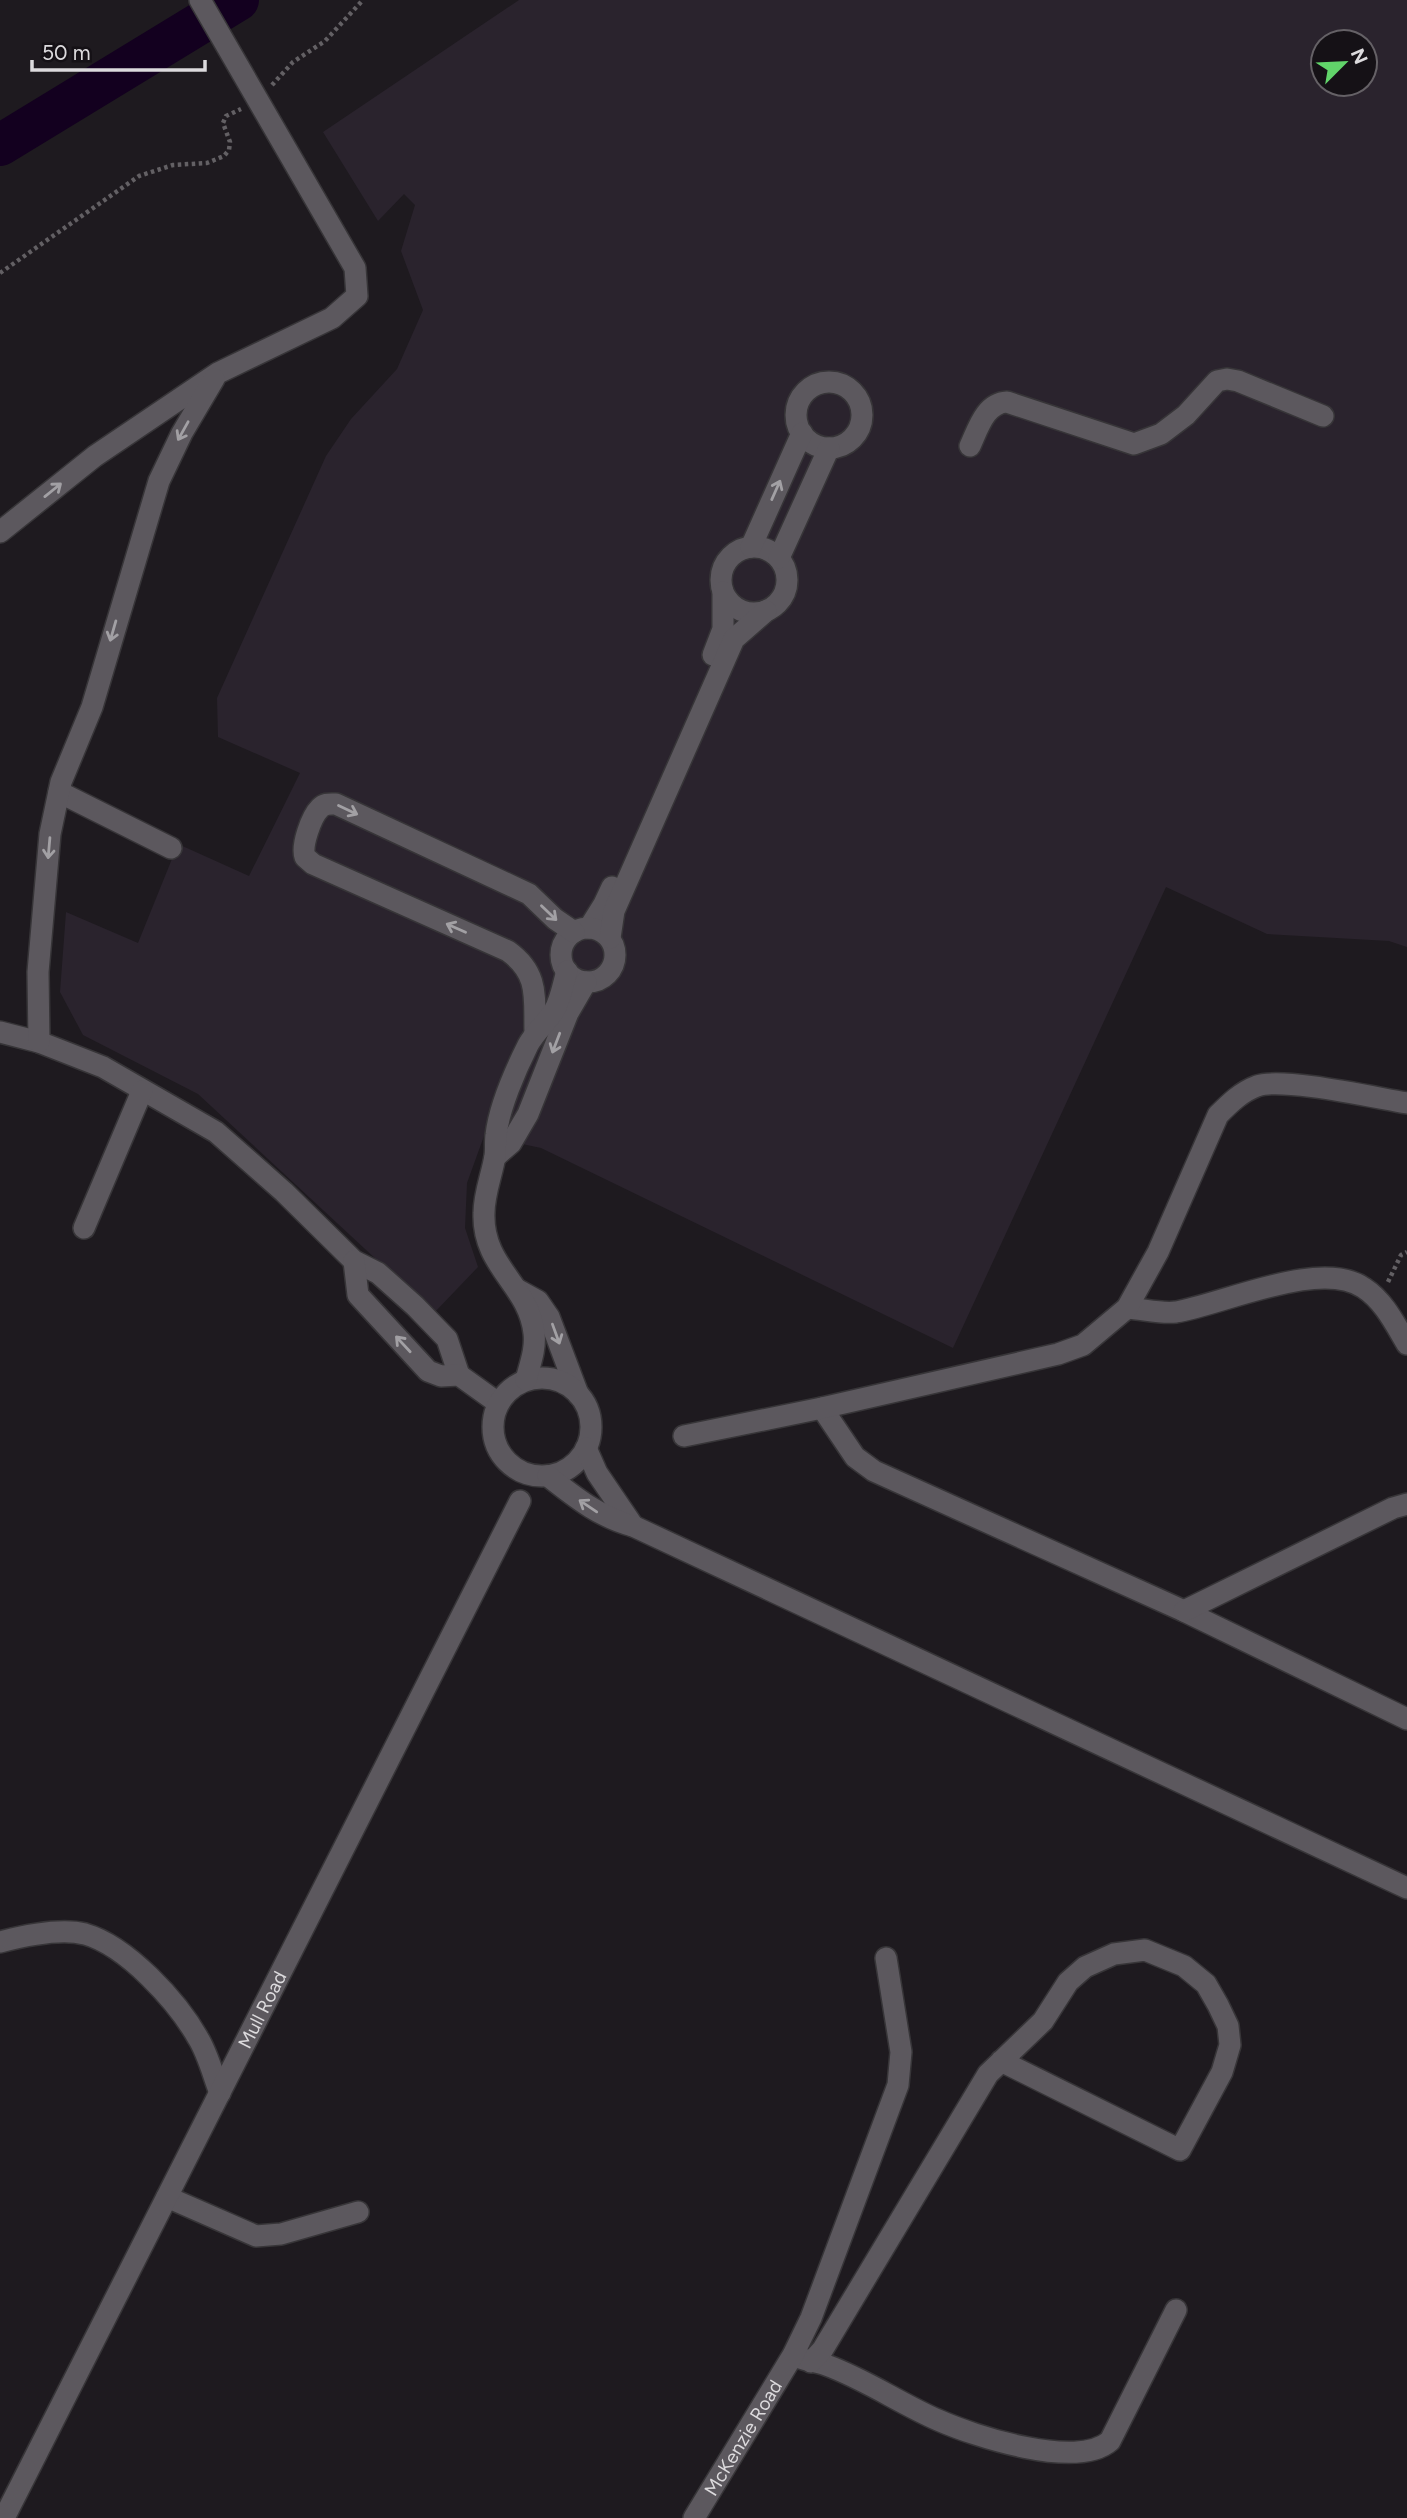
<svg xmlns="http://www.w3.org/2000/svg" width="1407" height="2518" font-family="Figtree,sans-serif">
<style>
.built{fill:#2a232d;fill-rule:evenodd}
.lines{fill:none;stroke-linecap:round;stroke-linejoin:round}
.river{stroke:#13001f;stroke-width:42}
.minor-casing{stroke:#373538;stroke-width:24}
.path{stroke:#636064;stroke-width:4.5;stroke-dasharray:3.5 3.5;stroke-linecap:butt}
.minor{stroke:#5c585e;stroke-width:21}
.oneway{stroke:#a2a0a4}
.labels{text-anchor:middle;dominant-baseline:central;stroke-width:7;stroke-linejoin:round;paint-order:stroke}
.street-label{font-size:19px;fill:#dcdadd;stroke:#151116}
</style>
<rect width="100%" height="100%" fill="#1e1a1f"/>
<path class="built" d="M519 0H1407V947L1389 941 1267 934 1166 887 953 1348 541 1148 484 1136 467 1183 465 1228 478 1267 434 1313 198 1094 83 1035 60 992 66 912 138 943 178 844 249 876 300 773 218 737 217 698 326 456 351 419 397 369 423 310 401 251 415 205 404 194 378 221 323 132ZM1323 42H1365V84H1323Z"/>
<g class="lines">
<path class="river" d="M0 145 238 0"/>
<g class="minor-casing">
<g id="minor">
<circle cx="829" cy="415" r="33"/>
<path d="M970 446C978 429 985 403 1007 402L1134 444 1161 434 1186 415 1217 381 1227 379 1238 381 1323 416"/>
<path d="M0 532 95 456 218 373 332 318 357 296 355 268 200 0"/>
<circle cx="754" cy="580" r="33"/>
<path d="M751 547 802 433"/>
<path d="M779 558 829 448"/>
<path d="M713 655 723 629V592"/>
<path d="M59 792 171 848"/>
<path d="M589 928 604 904 612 887"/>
<circle cx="588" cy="955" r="27"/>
<path d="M610 938 614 911 734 639 766 611"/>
<path d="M0 1032 39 1042 103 1067 216 1132 284 1192 354 1261 378 1273 415 1306 447 1339 459 1375"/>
<path d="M535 1033C534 998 540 974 508 951L313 864 305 857C301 846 311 817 320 808 325 803 330 804 336 804L529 894 555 919 574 932"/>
<path d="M39 1042 38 972 50 834 61 782 92 707 159 481 182 433 214 379"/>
<path d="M495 1157 511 1143 528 1114 568 1013 586 982"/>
<path d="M84 1228 142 1091"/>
<path d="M354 1261 358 1295 428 1371 441 1376 459 1375 498 1403"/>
<path d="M518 1290 538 1301 549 1317 578 1394"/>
<path d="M1127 1308C1143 1309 1161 1314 1176 1312 1224 1304 1321 1258 1364 1288 1384 1301 1395 1324 1407 1344"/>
<circle cx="542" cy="1427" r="49"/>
<path d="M526 1380C530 1364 536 1349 534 1333 529 1285 482 1267 484 1213 484 1193 492 1175 495 1156 496 1149 495 1142 496 1135 499 1108 516 1069 528 1045 535 1032 546 1023 554 1011 561 999 563 984 567 971"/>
<path d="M822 1408 855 1457 874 1471 1184 1611 1407 1719"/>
<path d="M684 1436 822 1408 1058 1354 1083 1345 1127 1308 1158 1252 1218 1115C1230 1103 1241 1092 1257 1086 1283 1077 1376 1098 1407 1103"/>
<path d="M586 1448 597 1473 633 1526"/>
<path d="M548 1476C575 1497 599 1517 633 1526L1407 1888"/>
<path d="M1184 1611 1393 1508 1407 1504"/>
<path d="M0 1942C23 1936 61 1928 85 1934 127 1946 177 2001 198 2038 208 2054 213 2075 220 2093"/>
<path d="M167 2197 256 2236 281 2234 358 2212"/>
<path d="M800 2358C809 2361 818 2362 826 2365 865 2379 901 2404 938 2420 974 2436 1077 2470 1110 2441L1176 2310"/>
<path d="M811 2362 823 2349 988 2074 1043 2021 1068 1982 1085 1967 1114 1954 1145 1950 1184 1966 1206 1984 1218 2005 1228 2026 1230 2045 1222 2072 1180 2150 1001 2061"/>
<path id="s1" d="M4 2518 520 1501"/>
<path id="s2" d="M694 2518 793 2355 811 2318 898 2085 901 2052 886 1958"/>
</g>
</g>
<g class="path">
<path d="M272 85 293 62 325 41 363 0"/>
<path d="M0 273 139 176 173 165 207 163 224 156 229 150 230 142 223 123 226 116 241 109"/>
<path d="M1388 1282 1401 1255 1407 1252"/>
</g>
<use href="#minor" class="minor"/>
</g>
<defs><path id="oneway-shaft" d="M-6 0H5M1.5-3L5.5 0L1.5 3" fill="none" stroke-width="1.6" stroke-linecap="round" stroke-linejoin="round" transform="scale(1.75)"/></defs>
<g class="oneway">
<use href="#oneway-shaft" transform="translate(183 431) rotate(119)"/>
<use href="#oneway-shaft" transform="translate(53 490) rotate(-39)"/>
<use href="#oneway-shaft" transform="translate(776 490) rotate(-66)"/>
<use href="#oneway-shaft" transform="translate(113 631) rotate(106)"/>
<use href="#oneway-shaft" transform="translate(348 810) rotate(25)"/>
<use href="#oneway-shaft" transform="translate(49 848) rotate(95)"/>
<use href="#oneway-shaft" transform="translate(549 913) rotate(44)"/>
<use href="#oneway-shaft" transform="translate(456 928) rotate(-156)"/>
<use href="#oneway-shaft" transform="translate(556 1043) rotate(111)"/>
<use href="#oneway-shaft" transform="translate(556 1334) rotate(70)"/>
<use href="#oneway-shaft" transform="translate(403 1344) rotate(-133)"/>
<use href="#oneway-shaft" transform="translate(588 1506) rotate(-146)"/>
</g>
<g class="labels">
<g class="street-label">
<text stroke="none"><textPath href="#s1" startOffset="570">Mull Road</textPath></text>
<text stroke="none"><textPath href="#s2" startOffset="94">McKenzie Road</textPath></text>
</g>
</g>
<g transform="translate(1344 63) rotate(66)"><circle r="33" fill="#151116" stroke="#656166" stroke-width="2"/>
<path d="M0-5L12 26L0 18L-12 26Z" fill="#61d46a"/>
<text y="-10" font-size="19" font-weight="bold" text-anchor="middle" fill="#dcdadd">N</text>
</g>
<path d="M32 60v10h173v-10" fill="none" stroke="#dcdadd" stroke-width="3.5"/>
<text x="42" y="60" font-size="21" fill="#dcdadd" stroke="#151116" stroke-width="5" paint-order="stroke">50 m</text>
</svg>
